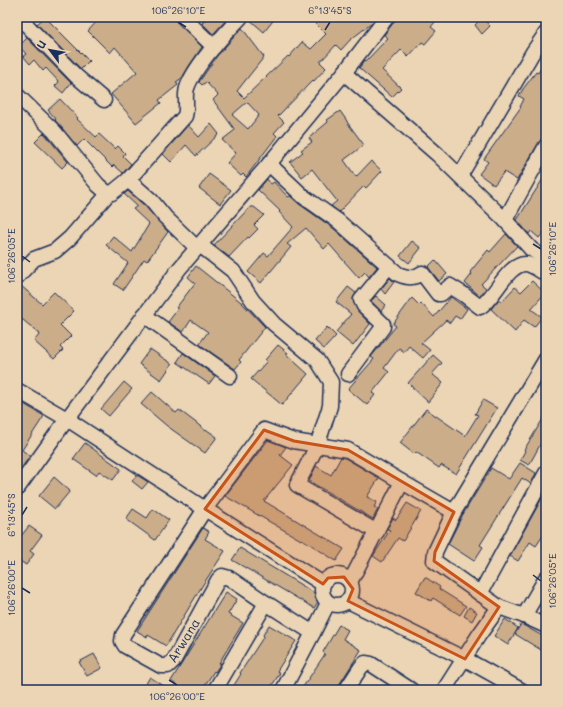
<svg xmlns="http://www.w3.org/2000/svg" width="563" height="707" font-family="Mali,sans-serif">
<style>
.building{fill:#ccad89;stroke:#1b2f5e;fill-rule:evenodd}
.lines{fill:none;stroke-linecap:round;stroke-linejoin:round}
.minor-casing{stroke:#1b2f5e;stroke-width:17}
.minor{stroke:#ebd5b4;stroke-width:14}
.marked{fill:#c95318;fill-opacity:0.2;stroke:#c95318;stroke-width:3;stroke-linejoin:round}
.ticks{fill:none;stroke:#1b2f5e;stroke-width:1.5}
.labels{text-anchor:middle;dominant-baseline:central;stroke-width:3;stroke-linejoin:round;paint-order:stroke}
.street-label{font-size:13px;fill:#1b2f5e;stroke:#ebd5b4}
.neatline{fill:none;stroke:#1b2f5e;stroke-width:1.5}
.ticks-label{font-size:10px;text-anchor:middle;fill:#1b2f5e}
</style>
<rect width="100%" height="100%" fill="#ebd5b4"/>
<filter id="ink" filterUnits="userSpaceOnUse"><feTurbulence type="fractalNoise" baseFrequency=".025" numOctaves="2"/><feDisplacementMap in="SourceGraphic" scale="8" xChannelSelector="R" yChannelSelector="G"/><feConvolveMatrix kernelMatrix="1 2 1 2 8 2 1 2 1" color-interpolation-filters="sRGB"/></filter>
<g filter="url(#ink)">
<g class="building">
<path d="M45 17 89 61 81 69 37 24Z"/>
<path d="M101 17H172L202 47 189 66 182 78 176 82 178 85 159 100 161 103 136 123 111 94 137 72 115 47 110 53 88 31Z"/>
<path d="M208 17H229L213 34 202 23Z"/>
<path d="M249 17H276L264 32 249 19Z"/>
<path d="M320 17H376L372 23 350 40 341 50 336 45 320 62 326 68 314 81 313 80 278 116 284 122 274 133 277 136 246 177 243 174 241 176 227 163 236 153 222 140 235 130 213 100 218 95 206 82 202 85 199 82 217 56 242 28 264 57 237 91 244 98 288 56 289 57 302 42 311 49 326 34 314 22ZM247 102 259 115 248 129 232 115Z"/>
<path d="M395 17H439L431 27 436 31 425 44 422 42 408 57 401 50 382 70 401 88 392 97 359 68 365 60 366 61 388 38 384 35 394 22Z"/>
<path d="M482 18 490 26 482 34 475 25Z"/>
<path d="M27 38 71 83 63 93 55 86 59 82 46 68 43 71 34 60 30 64 23 56 26 54 19 46Z"/>
<path d="M546 60V138L542 139 539 142 517 180 504 172 494 185 479 174 488 162 484 159 521 107H520L524 99 519 96 523 89 536 72 538 73Z"/>
<path d="M60 99 78 118 77 119 96 137 99 134 115 149 118 146 125 153 123 156 131 164 123 173 114 165 112 167 84 139 77 146 55 120 56 119 48 110Z"/>
<path d="M340 111 347 121V122L364 145 344 160 356 177 371 161 382 171 366 188 364 186 339 212 331 206 337 201 312 169 302 177 290 162 303 152 301 150 312 142 309 138 328 122 327 120Z"/>
<path d="M211 124 219 134 196 156 186 145 171 162 163 154 188 125 199 137Z"/>
<path d="M44 133 68 162 62 168 35 142Z"/>
<path d="M209 174 231 190 220 204 199 188Z"/>
<path d="M546 174V229L539 238 531 231 529 234 517 220Z"/>
<path d="M267 179 271 184 274 182 288 197 290 196 299 204 333 228 377 267 369 277 365 272 359 278 329 244 324 249 306 228 287 244 291 247 261 283 248 272 264 253 268 256 293 227 279 212 280 211 258 190Z"/>
<path d="M128 191 145 206 168 232 147 261 144 259 123 290 114 284 128 263 106 245 113 236 132 252 149 224 133 209 137 206 124 194Z"/>
<path d="M250 207H254L264 215 254 225 258 229 249 238 248 237 229 257 214 245Z"/>
<path d="M506 234 517 246 481 284 486 288 480 296 465 283 472 274 470 272 488 250 490 252Z"/>
<path d="M412 241 421 248 409 263 400 256Z"/>
<path d="M435 260 447 274 439 281 428 267Z"/>
<path d="M196 266 241 302 265 327 239 360 241 362 235 369 199 344 208 332 191 320 183 332 168 322 178 309 176 308 195 283 188 277Z"/>
<path d="M390 278 394 282 385 294 381 289Z"/>
<path d="M532 281 545 293 531 309 542 317 534 327 524 320 515 332 491 309 499 299 502 301 515 287 521 292Z"/>
<path d="M17 285H20L42 304 54 292 74 311 60 325 71 336 60 347 63 350 54 359 34 341 40 334 17 315Z"/>
<path d="M348 287 356 293 353 299 357 310 370 324 353 346 336 332 351 314 336 302Z"/>
<path d="M376 296 386 305 381 311 371 301Z"/>
<path d="M451 297 467 309 460 319 455 316 450 323 446 320 421 343 430 350 423 358 409 346 404 352 399 348 384 368 389 372 372 393 375 395 367 405 348 389 374 359 371 357 396 326 393 324 412 298 419 305 421 303 434 317Z"/>
<path d="M327 327 336 336 324 349 315 341Z"/>
<path d="M278 345 288 353 286 354 308 374 282 405 251 379 267 361 265 360Z"/>
<path d="M150 349 172 364 161 380 139 364Z"/>
<path d="M183 353 215 376 209 384 177 362Z"/>
<path d="M433 355 442 363 432 374 443 383 428 402 408 383Z"/>
<path d="M124 382 132 389 109 416 101 409Z"/>
<path d="M152 392 176 413 179 410 195 422 206 431 207 430 217 437 205 453 167 426 141 404Z"/>
<path d="M17 400 44 416 22 450 30 456 17 474Z"/>
<path d="M483 400 497 408 456 474 441 465 439 468 416 452 414 454 400 443 426 409 465 436 478 415 475 414Z"/>
<path d="M546 414V434L529 465 520 460 525 451 524 450Z"/>
<path d="M268 440 286 447 280 455 293 465 264 501 344 549 336 561 302 539 301 540 225 496Z"/>
<path d="M85 443 121 469 113 480 99 471 96 475 73 459Z"/>
<path d="M341 457 345 458 379 478 367 497 377 502 374 507 378 509 373 519 309 481 316 466 331 475Z"/>
<path d="M520 463 536 473 531 484 522 478 480 545 483 547 474 561 448 544 462 516 491 468 509 479Z"/>
<path d="M137 475 148 482 142 489 132 481Z"/>
<path d="M54 477 70 491 55 509 39 496Z"/>
<path d="M546 491V531L536 546 530 542 518 561 510 556Z"/>
<path d="M407 503 421 511 403 541 398 538 382 562 373 556 390 530 387 529 393 518 396 520Z"/>
<path d="M133 509 147 518 153 509 169 520 155 540 126 519Z"/>
<path d="M29 526 42 535 30 551 34 554 26 565 17 559V541Z"/>
<path d="M203 528 209 532 205 539 225 551 202 586 166 646 148 635 147 637 137 631Z"/>
<path d="M240 548 321 597 314 608 232 560Z"/>
<path d="M425 577 440 587 439 589 466 606 460 615 433 598 431 601 416 592Z"/>
<path d="M226 592 237 599 228 614 243 623 219 663H221L215 672 214 671 202 690H184L171 681Z"/>
<path d="M469 607 477 612 472 621 464 616Z"/>
<path d="M505 619 518 628 508 645 494 636Z"/>
<path d="M521 624 546 638V653L515 634Z"/>
<path d="M269 625 296 641 277 671 280 673 269 690H231L241 674 240 673 264 636 263 635Z"/>
<path d="M339 625 348 630 343 639 361 650 339 685 338 690H301L325 654 323 652Z"/>
<path d="M94 654 102 668 87 676 79 662Z"/>
<path d="M150 677 170 690H142Z"/>
</g>
<g class="lines">
<g class="minor-casing">
<g id="minor">
<path d="M19 17 76 76 104 100"/>
<path d="M183 17 214 47"/>
<path d="M344 73 437 154 505 220 531 249 546 259"/>
<path d="M17 95 54 131 98 185 106 192 112 193 128 180 185 116C188 106 184 98 187 88 194 67 224 34 241 17"/>
<path d="M269 164 304 197 338 221 398 274C408 278 413 279 422 273L438 294H441L450 286 463 294 480 307C495 298 508 262 527 264 533 265 540 271 546 274"/>
<path d="M460 176 533 52 546 33"/>
<path d="M128 180 151 200 165 217 197 248"/>
<path d="M505 220 546 146"/>
<path d="M200 245 233 271 253 301 274 324 317 360 331 382 330 406 317 446 297 485 377 532"/>
<path d="M17 277 34 259 55 251 70 238 109 193"/>
<path d="M144 315 230 376"/>
<path d="M348 374 383 327V324L364 306 361 300 389 266"/>
<path d="M17 390 67 419 205 509 323 584"/>
<path d="M17 489 67 419 179 269 269 164 344 73 387 17"/>
<path d="M454 512 435 552 434 561 499 607 524 616 546 626"/>
<circle cx="337" cy="590" r="15"/>
<path d="M350 582 402 482 454 512 546 359"/>
<path d="M480 594 546 473"/>
<path d="M348 601 465 659 521 690"/>
<path d="M524 616 546 578"/>
<path d="M313 633 266 603 229 578 222 576 218 580 174 660 168 666H161L125 646 122 641 123 635 205 509 264 430 294 441 348 450 402 482"/>
<path d="M215 690 266 603"/>
<path d="M283 690 313 633 328 603"/>
<path d="M346 690 361 667 365 663 371 664 411 690"/>
<path d="M444 690 479 635 499 607"/>
</g>
</g>
<use href="#minor" class="minor"/>
</g>
</g>
<path class="marked" d="M264 430 294 441 348 450 454 512 435 552 434 561 499 607 465 659 348 601 353 589 344 577 328 578 323 584 205 509Z"/>
<path class="ticks" d="M178 22 186 27M325 30 330 22M533 244 541 249M22 256 30 262M22 515 27 507M533 575 541 581M22 588 30 593M169 680 177 685"/>
<g class="labels">
<g class="street-label">
<text transform="translate(183 640) rotate(-58)">Arwana</text>
</g>
</g>
<rect width="563" height="707" fill="none" stroke="#ebd5b4" stroke-width="44"/>
<g transform="translate(50 50) rotate(302)" stroke="#ebd5b4" stroke-width="3" paint-order="stroke">
<path d="M0-3L7 15L0 10L-7 15Z" fill="#1b2f5e"/>
<text y="-6" font-size="11" font-weight="bold" text-anchor="middle" fill="#1b2f5e">U</text>
</g>
<rect x="22" y="22" width="519" height="663" class="neatline"/>
<g class="ticks-label">
<text x="178" y="14">106°26'10"E</text>
<text x="330" y="14">6°13'45"S</text>
<text transform="translate(552 249) rotate(-90)" y="4">106°26'10"E</text>
<text transform="translate(11 256) rotate(-90)" y="4">106°26'05"E</text>
<text transform="translate(11 515) rotate(-90)" y="4">6°13'45"S</text>
<text transform="translate(552 581) rotate(-90)" y="4">106°26'05"E</text>
<text transform="translate(11 588) rotate(-90)" y="4">106°26'00"E</text>
<text x="177" y="700">106°26'00"E</text>
</g>
</svg>
